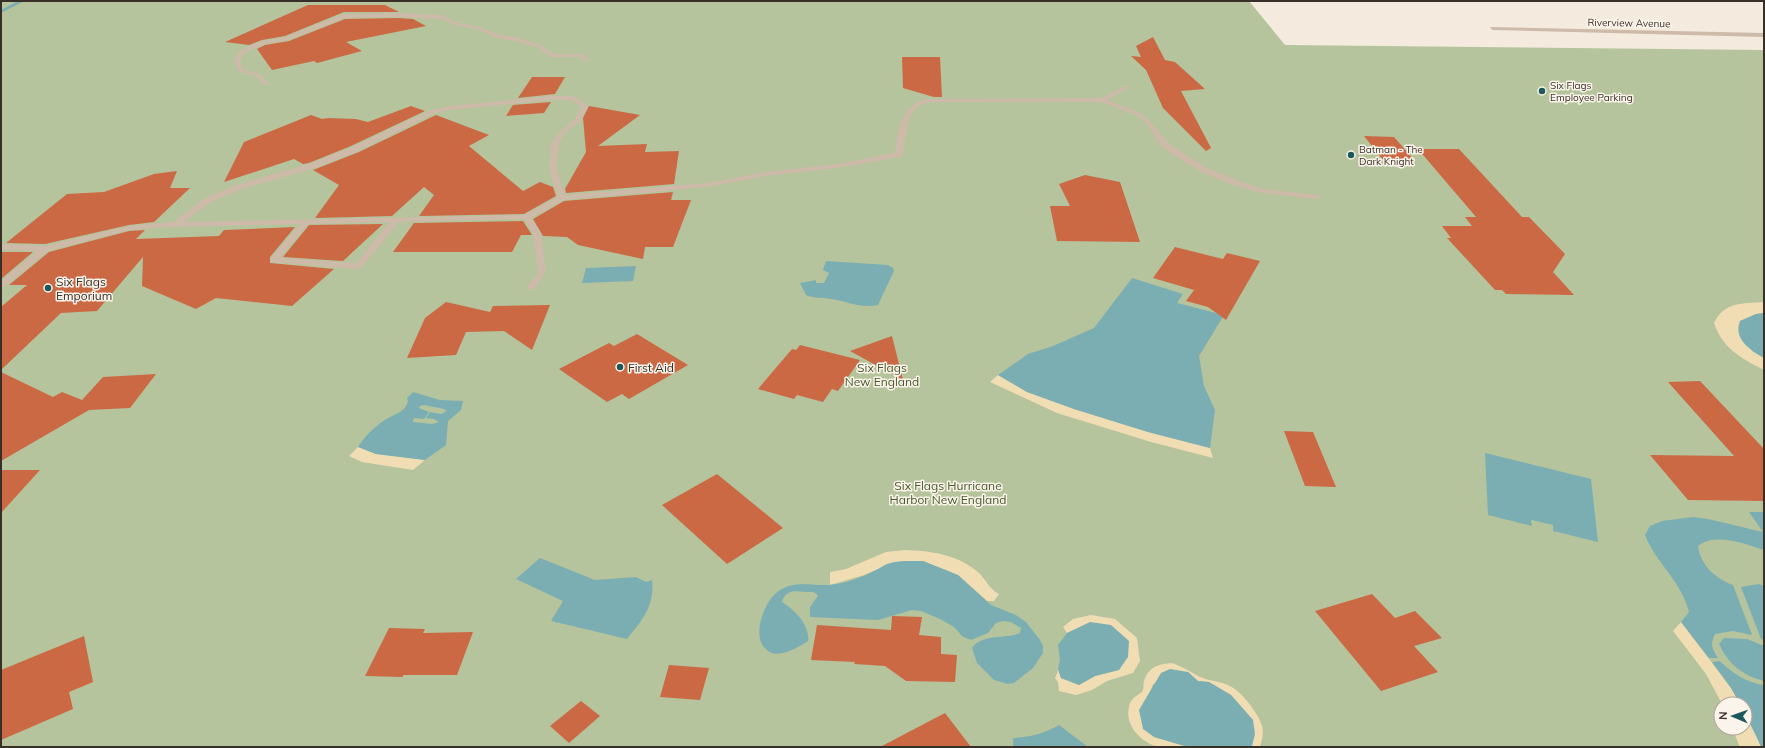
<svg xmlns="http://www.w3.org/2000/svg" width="1765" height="748" font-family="Mulish,sans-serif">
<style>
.green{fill:#b5c49c;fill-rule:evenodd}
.sand{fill:#f0ddb3}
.water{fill:#7baeb2;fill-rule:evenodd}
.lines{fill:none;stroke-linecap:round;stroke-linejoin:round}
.stream{fill:#7baeb2;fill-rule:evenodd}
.building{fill:#cb6944}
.minor{fill:#cdbaa9;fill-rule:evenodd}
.poi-dot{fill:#1c575d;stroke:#fbf4ea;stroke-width:1.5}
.labels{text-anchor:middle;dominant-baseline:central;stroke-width:3;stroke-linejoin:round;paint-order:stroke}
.far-street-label{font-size:10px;fill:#392f29;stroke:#fbf4ea}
.far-poi-label{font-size:10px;fill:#392f29;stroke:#fbf4ea;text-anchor:start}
.poi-label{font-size:12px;fill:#392f29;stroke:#fbf4ea;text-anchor:start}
.park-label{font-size:12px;fill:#47592b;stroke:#fbf4ea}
</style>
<rect width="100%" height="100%" fill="#f4eade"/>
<path class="green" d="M1 1H1249L1285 45 1764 50V747H1ZM1721 704H1745V728H1721Z"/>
<g class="sand">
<path d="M1764 302V313L1756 314 1740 321 1752 351 1764 358V370C1741 358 1723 349 1714 323 1725 301 1742 304 1764 302Z"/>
<path d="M998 375 1027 392 1074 409 1148 432 1210 448 1213 458 1151 442 1057 413 990 382Z"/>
<path d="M358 447 376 454 425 460 413 470 362 462 349 456Z"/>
<path d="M905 550C932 551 956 554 978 572 986 579 989 589 999 594L994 601H987L958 575 923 561 896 562 864 575 830 585V572L846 569 886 552Z"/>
<path d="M1091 615 1115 619 1137 638 1140 661 1133 673 1107 681 1092 690 1076 695 1059 691 1058 682 1055 678 1057 674 1058 669 1061 678 1079 685 1095 676 1119 670 1091 623 1067 633 1063 627 1073 619Z"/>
<path d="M1681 622 1731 688 1740 704H1722L1706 674 1673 631Z"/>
<path d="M1172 663C1183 667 1191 672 1200 677 1209 681 1220 681 1230 686 1241 691 1259 714 1262 726 1264 733 1262 740 1260 747H1251L1253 720 1231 695 1209 682 1198 681 1188 672 1153 684 1149 695 1143 703 1154 737 1188 747C1179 747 1166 748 1157 747 1138 740 1123 723 1130 703 1133 696 1140 695 1143 690 1144 687 1143 683 1144 681 1149 666 1159 664 1172 663Z"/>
<path d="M1745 713 1756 732 1761 747H1740L1732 728H1745Z"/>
</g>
<g class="water">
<path d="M826 261 888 265 893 268 894 271 878 305C861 309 847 301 831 299 822 297 815 299 806 295L800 283 816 280V283H824L829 273 823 270Z"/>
<path d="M636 266 633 281 582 283 586 268Z"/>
<path d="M1132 278 1183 294 1177 303 1224 315 1199 356 1204 386 1215 410 1210 448 1148 432 1074 409 1027 392 998 375 1028 354 1053 346 1094 328Z"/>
<path d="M1764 313V358C1750 350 1733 339 1740 321L1756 314Z"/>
<path d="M413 392 440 400 463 401 461 410 448 421 446 445 425 460 376 454 358 447C365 436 374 427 385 420 394 414 405 413 408 401L407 398ZM424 405 444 409 447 411 441 414 430 412 426 418 434 419 439 422 432 424 413 422V420L415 418 424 419 429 412 419 408 420 406Z"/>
<path d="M1485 453 1591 479 1598 542 1553 531V525L1532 520 1531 521 1532 526 1488 515Z"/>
<path d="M1749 512H1764V550C1746 544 1715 532 1698 546 1701 566 1715 578 1733 585L1752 635 1733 631 1715 634C1710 644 1712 649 1718 658H1709L1681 622 1689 612C1682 582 1656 563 1645 535L1650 526 1662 521 1693 517 1708 519 1763 532Z"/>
<path d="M540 558 595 580 636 577 646 582 652 580C655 606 642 620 627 639L551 621 563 601 516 579Z"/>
<path d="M923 561 958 575 991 605 1016 615 1026 622 1040 640 1043 646V653L1033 668 1014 683 1008 684 994 680 977 663 972 648C983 633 1003 640 1020 633L1021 628 1011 622 1003 621 996 623 988 633 971 640 962 636 954 627 940 619 921 611 912 610 878 620 810 617V607L818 596C815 591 812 592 806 592 795 591 786 589 782 602 794 610 810 624 808 641 801 646 781 657 772 653 749 644 762 607 774 595 790 579 810 586 829 585 844 584 863 577 876 570 880 568 883 566 887 564 898 560 911 561 923 561Z"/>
<path d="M1759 584 1764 586V640L1761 639 1741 587Z"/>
<path d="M1090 622 1111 625 1129 641 1128 657 1119 670 1095 676 1079 685 1061 678 1058 669 1060 660 1058 645 1067 633Z"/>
<path d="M1724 638 1747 639 1764 646V681C1743 676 1728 664 1719 644Z"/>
<path d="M1720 661C1732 673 1747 683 1764 685V747H1761C1756 733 1745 719 1745 704H1740L1731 688 1712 662Z"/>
<path d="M1170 669 1188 672 1198 681 1209 682 1231 695 1253 720 1255 734 1252 746 1188 747 1154 737 1143 729 1139 710 1161 673Z"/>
<path d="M1059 725 1088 747H1013V738C1030 737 1043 734 1059 725Z"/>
</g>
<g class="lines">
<path class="stream" d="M18 1H24L1 13V10Z"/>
</g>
<g class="building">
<path d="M308 5H385L399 12H344L285 36 262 40 249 45 225 42Z"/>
<path d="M398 18 413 19 426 26 346 42 362 51 317 63 314 61 272 70 257 49 265 45 289 41 345 19Z"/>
<path d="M1153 37 1165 60 1175 62 1205 89 1181 91 1211 148 1206 151 1163 108 1146 70 1131 56 1141 57 1136 46Z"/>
<path d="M902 57H940L942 97H934L903 88Z"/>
<path d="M532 77H565L555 94 518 98Z"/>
<path d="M551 102 544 113 506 116 513 105Z"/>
<path d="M411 106 425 111 351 146 309 163 303 164 294 159 224 182 244 142 311 115 322 119 328 118 356 119 368 122Z"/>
<path d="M589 106 640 115 598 146 647 144 645 152 679 151 674 184 566 193 565 189 586 152 583 118Z"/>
<path d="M436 115 489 135 469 146 523 191 540 182 553 187 556 196 524 214 419 216 434 195 424 187 392 216 315 218 339 185 313 170 359 152Z"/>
<path d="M1364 136 1394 137 1415 161H1384Z"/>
<path d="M1418 149H1459L1522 217H1529L1565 254 1553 272 1574 295 1506 294 1502 290H1495L1447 238H1451L1442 226H1472L1465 217H1476Z"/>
<path d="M177 171 170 188H190L154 222 129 225 45 244 6 243 67 194 104 192 154 174Z"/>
<path d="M1085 175 1120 182 1140 242 1057 241 1050 206H1070L1059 184Z"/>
<path d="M673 192 671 200H691L673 247H645L643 259 578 245 567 237 543 236 533 219 564 201Z"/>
<path d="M523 221 532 235H521L512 252H393L414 223Z"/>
<path d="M383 224 343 261 283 257 309 225Z"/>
<path d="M295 227 270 257V263L334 269 292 306 216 298 196 309 142 286 143 257 97 311 61 313 1 370V307L27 285H9L49 252 129 231 145 230 136 239 219 236 224 230Z"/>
<path d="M1175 247 1223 259 1227 253 1260 261 1226 320 1208 307 1186 301 1194 290 1153 278Z"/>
<path d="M1 252H33L1 279Z"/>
<path d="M446 302 490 312 493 306 550 305 532 350 504 331 466 332 456 355 407 358 425 318Z"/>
<path d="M637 334 688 365 629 399 622 394 607 402 559 369 609 343 614 346Z"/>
<path d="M892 336 903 380 850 351Z"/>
<path d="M800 345 860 360 838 391 832 389 823 402 797 395 794 399 758 389 792 349 796 350Z"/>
<path d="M1 372 53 397 62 392 82 400 103 377 156 374 130 408 89 410 1 461Z"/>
<path d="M1700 381 1764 449V501L1688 500 1650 455 1734 456 1668 382Z"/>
<path d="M1284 431 1313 432 1336 487 1305 486Z"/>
<path d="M1 470H40L1 513Z"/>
<path d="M717 474 783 528 727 564 662 505Z"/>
<path d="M1372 594 1395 618 1415 611 1442 638 1414 646 1438 672 1381 691 1315 611Z"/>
<path d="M892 616 922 617 919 635 941 637V654L957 655 955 682 906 681 885 666 854 664 855 662 811 660 817 625 891 630Z"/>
<path d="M389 628 425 629 423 633 473 632 457 675H404L402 677 365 676Z"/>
<path d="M84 636 93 682 69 692 73 709 1 740V670Z"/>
<path d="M669 665 709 668 700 700 660 697Z"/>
<path d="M581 701 600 716 569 743 550 726Z"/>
<path d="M945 713 971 747H880Z"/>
</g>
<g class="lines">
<g class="minor">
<path d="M398 13 442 15 456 22 483 28 500 35 516 37 541 45 553 54H584L589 61 584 62 580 57H550L537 47 515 41 497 38 479 30 452 24 441 19 398 17 345 18 288 40 265 44 244 53 240 62 244 70 260 74 269 84 268 85H264L256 76 240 72 234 62 239 51 262 41 285 37 344 14Z"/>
<path d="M1491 27 1764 33V37L1493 30 1490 28Z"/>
<path d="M1125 86 1130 87 1107 100 1140 113 1149 120 1169 144 1207 168 1239 181 1263 189 1317 195 1321 197 1317 199 1262 193 1233 185 1201 172 1163 148 1145 122 1136 115 1101 102H931C902 105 909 138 901 157L837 168 765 176 707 187 564 200 531 218 541 233 546 272 534 289 531 290 527 287 538 272 533 233 524 219 399 222 361 268 358 269 271 262 270 260 271 258 300 224 167 227 129 230 48 251 4 287 1 288V281L37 251 1 250V244L45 246 129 226 173 222 205 198 236 185 309 164 352 147 431 110 451 106 551 96H574L587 105 588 106 580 121 563 135 559 145 557 169 565 195 707 183 765 172 837 164 895 153C898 132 900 105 926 99L1101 98ZM551 100H572L581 107 575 119 558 133 551 145 549 169 558 197 524 215 184 222 211 202 242 189 315 168 358 151 433 114 451 110ZM390 222 356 263 280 258 308 224Z"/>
</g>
</g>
<g class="poi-dot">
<circle cx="1542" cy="91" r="4"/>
<circle cx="1351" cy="155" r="4"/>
<circle cx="48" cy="288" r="4"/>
<circle cx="620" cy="367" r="4"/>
</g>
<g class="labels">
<g class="far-street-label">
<text transform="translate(1629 23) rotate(1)">Riverview Avenue</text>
</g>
<g class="far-poi-label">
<text x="1550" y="85">Six Flags<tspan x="1550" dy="12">Employee Parking</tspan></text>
<text x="1359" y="149">Batman - The<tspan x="1359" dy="12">Dark Knight</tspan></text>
</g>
<g class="poi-label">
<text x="56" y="281">Six Flags<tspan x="56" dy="14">Emporium</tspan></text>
<text x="628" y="367">First Aid</text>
</g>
<g class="park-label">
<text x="882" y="367">Six Flags<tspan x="882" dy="14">New England</tspan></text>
<text x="948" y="485">Six Flags Hurricane<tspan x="948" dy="14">Harbor New England</tspan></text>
</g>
</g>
<rect width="1765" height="748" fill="none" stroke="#392f29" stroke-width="4"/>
<g transform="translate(1733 716) rotate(272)"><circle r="19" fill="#fbf4ea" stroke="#ada59d"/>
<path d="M0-3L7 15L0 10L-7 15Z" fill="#1c575d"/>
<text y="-6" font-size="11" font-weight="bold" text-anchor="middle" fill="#392f29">N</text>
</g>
</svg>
